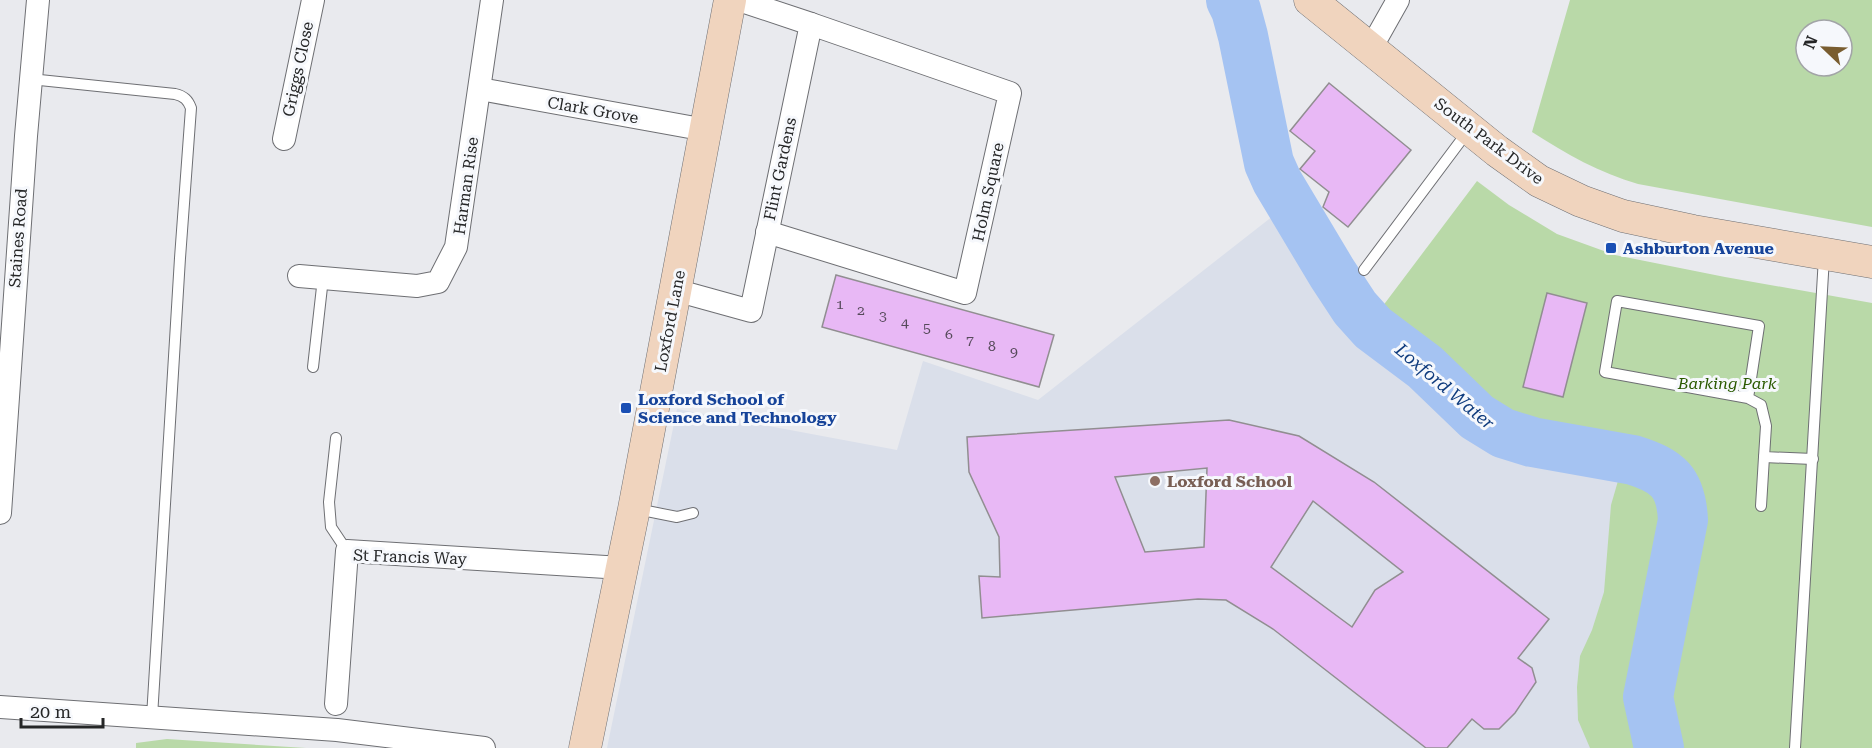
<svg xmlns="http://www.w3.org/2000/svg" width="1872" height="748" font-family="'Roboto Serif',serif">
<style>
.built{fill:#dadfea}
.green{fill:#b9d9a8;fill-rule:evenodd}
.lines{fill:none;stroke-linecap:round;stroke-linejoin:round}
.river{stroke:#a5c3f2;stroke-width:50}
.building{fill:#e8b8f5;stroke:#918e91;stroke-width:1.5;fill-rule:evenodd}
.lane-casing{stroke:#6e6f73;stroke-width:12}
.street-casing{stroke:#6e6f73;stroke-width:24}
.secondary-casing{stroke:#6e6f73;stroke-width:33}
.lane{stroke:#fff;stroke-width:10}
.street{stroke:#fff;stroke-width:22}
.secondary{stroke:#f0d4be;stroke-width:32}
.transit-dot{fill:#1a4fb4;stroke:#f6f8fc;stroke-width:2}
.education-dot{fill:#8d6e63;stroke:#f6f8fc;stroke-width:2}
.labels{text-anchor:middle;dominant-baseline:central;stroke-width:6;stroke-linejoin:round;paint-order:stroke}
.number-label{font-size:14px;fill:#564a5a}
.street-label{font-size:16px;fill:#252627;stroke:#f6f8fc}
.transit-label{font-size:16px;font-weight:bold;fill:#164399;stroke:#f6f8fc;text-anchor:start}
.park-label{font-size:16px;font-style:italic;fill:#2b5a00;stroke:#f6f8fc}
.education-label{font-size:16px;font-weight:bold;fill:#785e54;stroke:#f6f8fc;text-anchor:start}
.water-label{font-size:18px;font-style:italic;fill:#103c7e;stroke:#f6f8fc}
</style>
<rect width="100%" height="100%" fill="#e9eaee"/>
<path class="built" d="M1278 212 1331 295 1347 323 1367 341 1411 373 1445 407 1471 430 1493 446 1517 454 1642 479 1654 483 1663 495 1667 506V524L1664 544 1634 693V713L1644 748H607L677 409 897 450 923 361 1038 400Z"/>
<g class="green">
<path d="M1570 0H1872V227L1638 184C1600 173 1566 154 1532 132ZM1806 30H1842V66H1806Z"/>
<path d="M1477 181 1509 205 1557 234 1615 255 1725 277 1872 303V748H1668L1655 701 1689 525C1688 508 1686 491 1677 477 1654 444 1545 443 1504 426 1476 414 1451 379 1429 359 1412 345 1392 332 1373 319Z"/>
<path d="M1620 474C1668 482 1670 500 1664 544L1634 693V713L1644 748H1590L1578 720 1577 687 1580 656 1592 630 1604 592 1611 505Z"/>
<path d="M167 739 306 748H136V743Z"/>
</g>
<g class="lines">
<path class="river" d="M1231 0 1236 10 1243 36 1269 163 1277 181 1332 273 1355 308 1373 328 1425 367 1477 417 1503 433 1532 442 1633 460C1668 471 1681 482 1683 520L1648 697 1659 748"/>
</g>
<g class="building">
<path d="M1329 83 1411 150 1348 227 1323 207 1329 192 1300 169 1315 151 1290 131Z"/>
<path d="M836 275 1054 335 1039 387 822 327Z"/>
<path d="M1547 293 1587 303 1563 397 1523 387Z"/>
<path d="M1229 420 1299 436 1374 482 1549 619 1518 658 1532 668 1536 682 1515 713 1499 729H1484L1472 719 1447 748H1426L1273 629 1226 600 1198 599 982 618 979 576 1000 577 999 537 969 472 967 437ZM1207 468 1204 547 1145 552 1115 477ZM1313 501 1403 572 1375 590 1352 627 1271 567Z"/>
</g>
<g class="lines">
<g class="lane-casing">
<g id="lane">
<path d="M30 79 175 94C184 96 188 100 191 108L180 258 152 717"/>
<path d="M1364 270 1468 131"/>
<path d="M313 367 323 278"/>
<path d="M1748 398 1759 326 1617 301 1605 372 1748 398 1761 405 1766 426 1764 457 1813 459"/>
<path d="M336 438 329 502 331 527 347 551"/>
<path d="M1761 506 1764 457"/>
<path d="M637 509 677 517 693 513"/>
<path d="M1795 748 1824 257"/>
</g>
</g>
<g class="street-casing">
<g id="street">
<path d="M1371 48 1398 0"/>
<path d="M480 89 706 130"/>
<path d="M284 139 313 0"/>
<path d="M767 232 965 293 1010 93 811 24"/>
<path d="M299 276 417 286 438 282 456 247 492 0"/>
<path d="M675 290 751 311 811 24 739 0"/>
<path d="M0 513 26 136 38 0"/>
<path d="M336 704 347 551 622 568"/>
<path d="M0 707 337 730 484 748"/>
</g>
</g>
<g class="secondary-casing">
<g id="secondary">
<path d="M1310 0 1497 151 1539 181 1581 201 1623 216 1693 231 1872 262"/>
<path d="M585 748 634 509 730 0"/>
</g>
</g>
<use href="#lane" class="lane"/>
<use href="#street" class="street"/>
<use href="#secondary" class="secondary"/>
</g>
<g class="transit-dot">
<rect x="1605" y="242" width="12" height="12" rx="3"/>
<rect x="620" y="402" width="12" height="12" rx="3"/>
</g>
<circle class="education-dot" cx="1155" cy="481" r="6"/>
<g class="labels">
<g class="number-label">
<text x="840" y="304">1</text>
<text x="861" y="310">2</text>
<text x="883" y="316">3</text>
<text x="905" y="322">4</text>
<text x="927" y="328">5</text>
<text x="949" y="334">6</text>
<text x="970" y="340">7</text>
<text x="992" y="346">8</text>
<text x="1014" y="352">9</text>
</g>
<g class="street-label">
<text transform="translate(298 69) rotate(-78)">Griggs Close</text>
<text transform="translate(593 110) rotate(10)">Clark Grove</text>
<text transform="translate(1489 141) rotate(37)">South Park Drive</text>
<text transform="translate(780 169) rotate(-78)">Flint Gardens</text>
<text transform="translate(466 186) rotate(-82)">Harman Rise</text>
<text transform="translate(988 192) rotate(-78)">Holm Square</text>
<text transform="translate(18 238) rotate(-86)">Staines Road</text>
<text transform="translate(670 321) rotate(-79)">Loxford Lane</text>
<text transform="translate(410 557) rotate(2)">St Francis Way</text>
</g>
<g class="transit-label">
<text x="1623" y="248">Ashburton Avenue</text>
<text x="638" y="399">Loxford School of<tspan x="638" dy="18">Science and Technology</tspan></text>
</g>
<g class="park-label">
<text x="1727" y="383">Barking Park</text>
</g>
<g class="education-label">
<text x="1167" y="481">Loxford School</text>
</g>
<g class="water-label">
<text transform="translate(1445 386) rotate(40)">Loxford Water</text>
</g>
</g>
<g transform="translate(1824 48) rotate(293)"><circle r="28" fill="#f6f8fc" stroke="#a2a4a7" stroke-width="1.5"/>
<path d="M0-4.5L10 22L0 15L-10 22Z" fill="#795d30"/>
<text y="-9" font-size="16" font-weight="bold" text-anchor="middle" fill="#252627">N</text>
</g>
<path d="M21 718v9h82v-9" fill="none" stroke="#252627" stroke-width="3"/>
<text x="30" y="718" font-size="18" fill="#252627" stroke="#f6f8fc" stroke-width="4.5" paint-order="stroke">20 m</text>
</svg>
